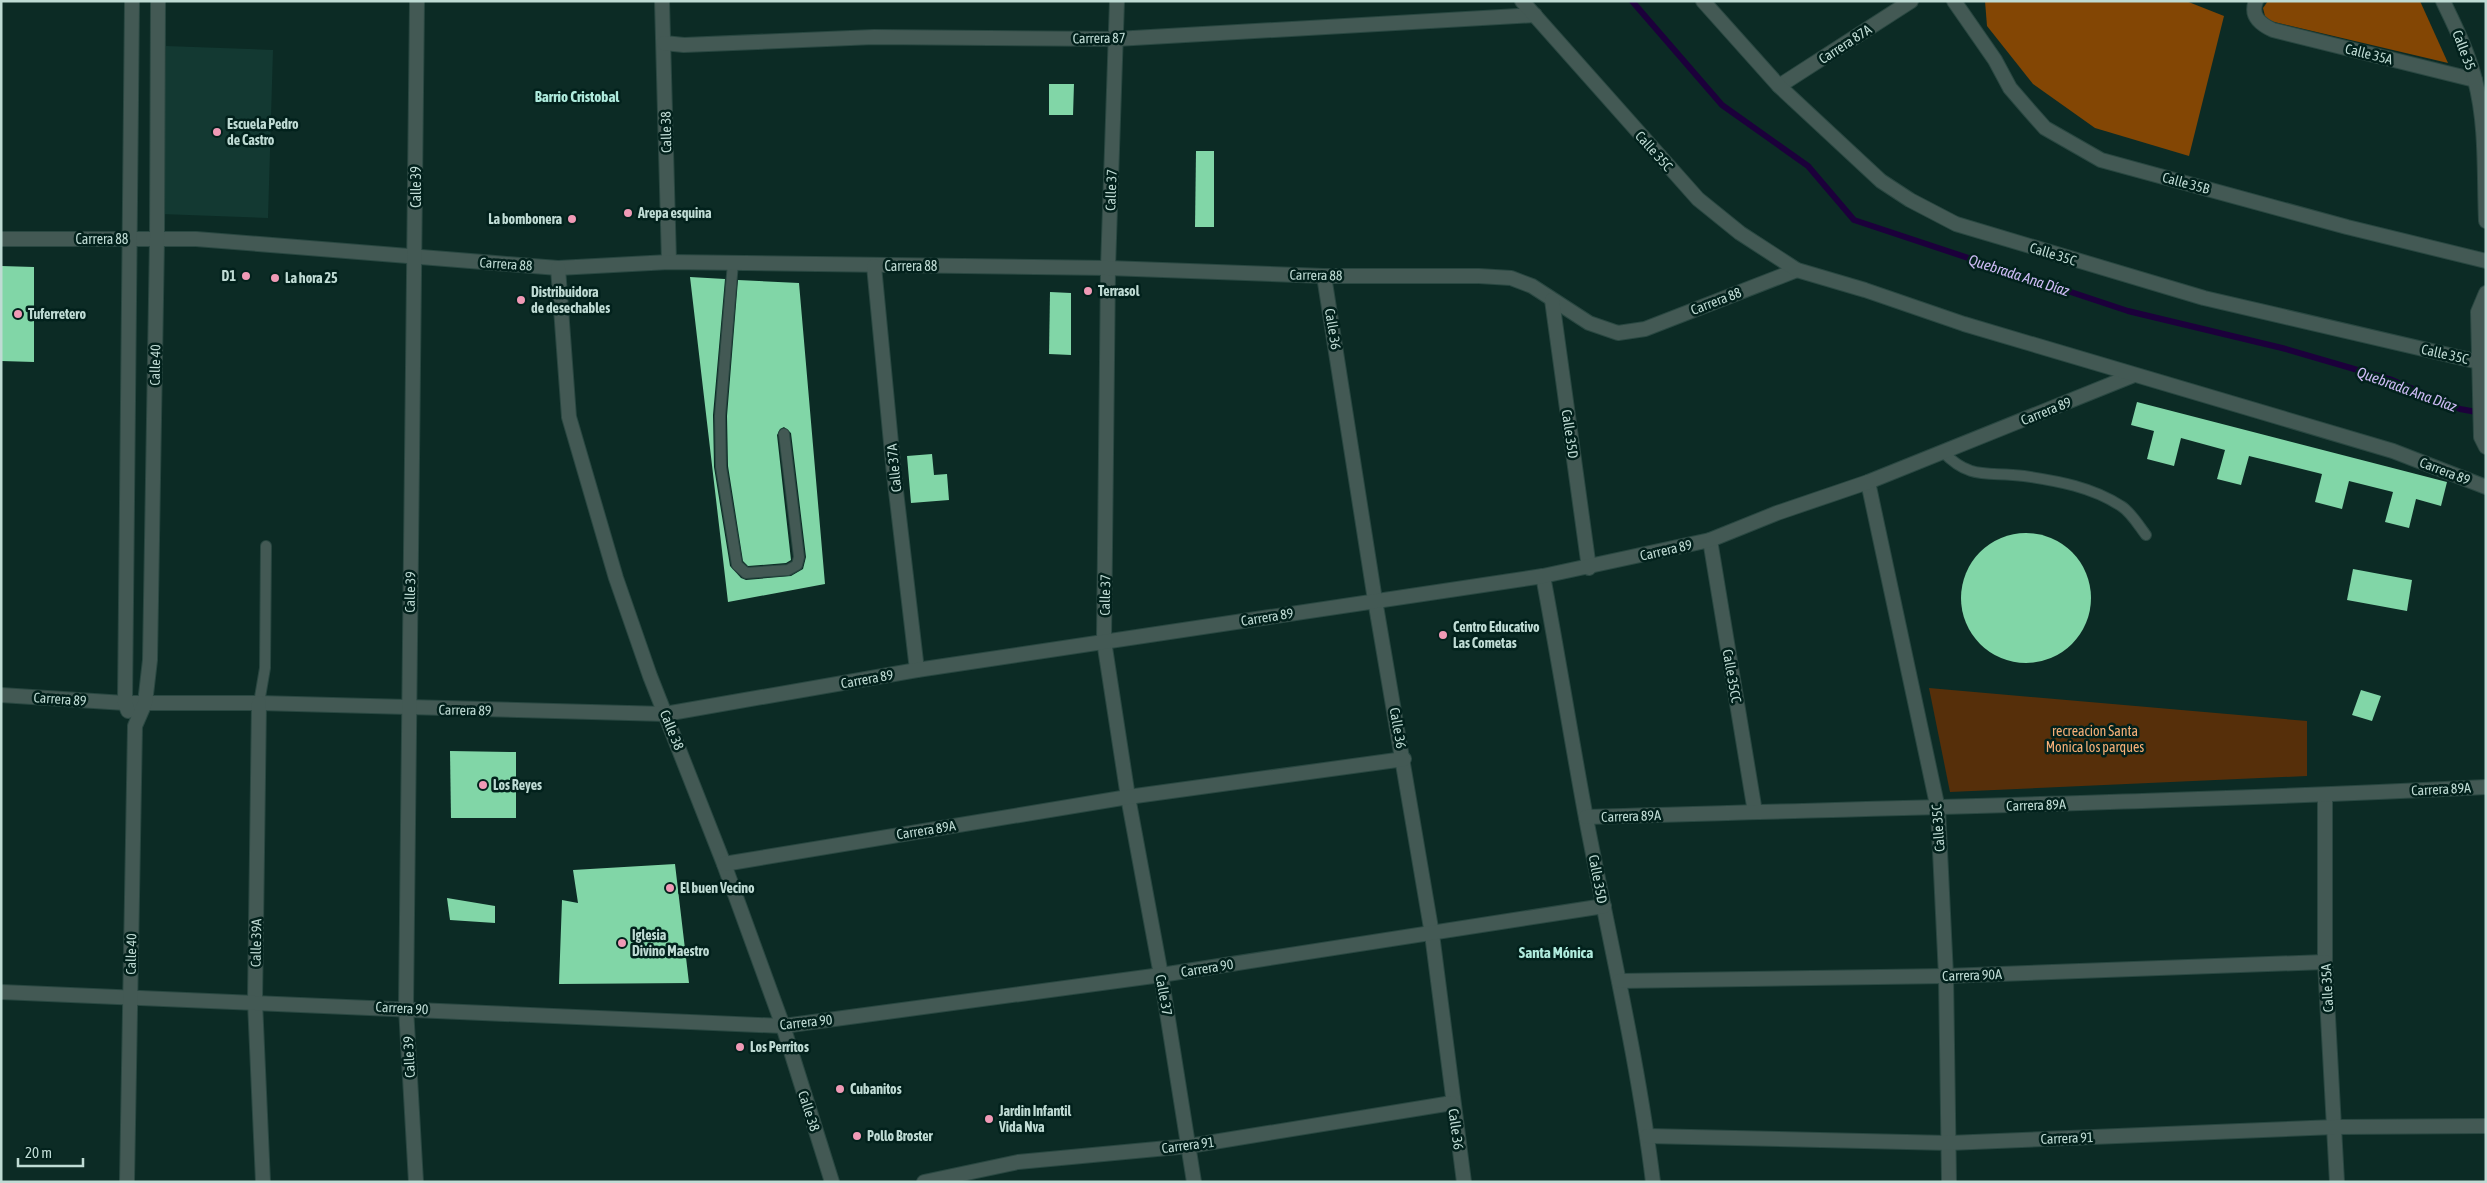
<svg xmlns="http://www.w3.org/2000/svg" width="2487" height="1183" font-family="'Asap Condensed',sans-serif">
<style>
.built{fill:#133932}
.green{fill:#562f0a}
.forest{fill:#834604}
.lines{fill:none;stroke-linecap:round;stroke-linejoin:round}
.stream{stroke:#1c003b;stroke-width:6}
.building{fill:#81d6a7}
.service-casing{stroke:#294741;stroke-width:12}
.minor-casing{stroke:#294741;stroke-width:16}
.tertiary-casing{stroke:#294741;stroke-width:16}
.service{stroke:#435954;stroke-width:10}
.minor{stroke:#435954;stroke-width:14}
.tertiary{stroke:#435954;stroke-width:14}
.poi-dot{fill:#f09ab6;stroke:#02211c;stroke-width:2}
.labels{text-anchor:middle;dominant-baseline:central;stroke-width:5;stroke-linejoin:round;paint-order:stroke}
.street-label{font-size:14px;fill:#bfdbd4;stroke:#02211c}
.poi-label{font-size:14px;font-weight:bold;fill:#bfdbd4;stroke:#02211c;text-anchor:start}
.park-label{font-size:14px;fill:#f7b078;stroke:#02211c}
.neighbourhood-label{font-size:15px;font-weight:bold;fill:#afebdd;stroke:#02211c}
.water-label{font-size:15px;font-style:italic;fill:#cdbbf5;stroke:#02211c}
</style>
<rect width="100%" height="100%" fill="#0c2b25"/>
<path class="built" d="M166 46 273 50 268 218 161 214Z"/>
<path class="green" d="M1929 688 2307 721V776L1950 792Z"/>
<g class="forest">
<path d="M1985 1H2186L2224 16 2189 156 2095 128 2033 84 1987 26Z"/>
<path d="M2268 1H2420L2448 63 2266 20 2263 8Z"/>
</g>
<g class="lines">
<path class="stream" d="M1632 1 1722 105 1808 166 1854 220 2128 311 2282 348 2392 380 2460 409 2482 413"/>
</g>
<g class="building">
<path d="M1049 84H1074L1073 115H1049Z"/>
<path d="M1196 151H1214V227H1195Z"/>
<path d="M1 266 34 267V362L1 361Z"/>
<path d="M690 277 725 279 713 415 714 467 730 566 741 578 746 580 791 576 803 569 806 557 791 433 784 427 780 429 777 435 791 560 786 563 748 566 743 561 728 466 727 416 738 280 799 283 825 584 728 602Z"/>
<path d="M1050 292 1071 293V355L1049 354Z"/>
<path d="M2137 402 2447 482 2441 506 2416 499 2409 528 2385 522 2393 492 2349 481 2342 509 2315 502 2322 474 2249 456 2241 485 2217 479 2225 450 2181 438 2174 466 2147 459 2154 431 2131 425Z"/>
<path d="M932 454 934 475 947 474 949 500 911 503 907 456Z"/>
<circle cx="2026" cy="598" r="65"/>
<path d="M2353 569 2412 580 2407 611 2347 600Z"/>
<path d="M2361 690 2381 696 2372 721 2352 715Z"/>
<path d="M450 751 516 752V818H451Z"/>
<path d="M675 864 689 983 559 984 562 900 578 903 573 870Z"/>
<path d="M447 898 495 906V923L450 920Z"/>
</g>
<g class="lines">
<g class="service-casing">
<g id="service">
<path d="M733 263 720 416 721 467 737 565 746 573 788 570 797 565 799 557 784 434"/>
<path d="M1943 452C1971 481 1988 471 2024 476 2058 481 2092 487 2121 506 2131 512 2139 526 2146 535"/>
<path d="M259 703 265 668 266 546"/>
</g>
</g>
<g class="minor-casing">
<g id="minor">
<path d="M662 1 669 262"/>
<path d="M1117 1 1108 268 1104 641 1128 797 1161 975 1194 1182"/>
<path d="M1954 1 1995 60 2010 88 2029 110 2045 128 2101 160 2347 227 2486 261"/>
<path d="M2256 1C2250 16 2260 24 2273 30L2475 80"/>
<path d="M664 43 684 45 874 37 1116 39 1535 15"/>
<path d="M1779 86 1911 1"/>
<path d="M1 239H196L558 268 669 262 1108 268 1324 276H1479L1511 278 1532 286 1589 323 1618 333 1645 329 1797 270"/>
<path d="M874 266 894 474 917 670"/>
<path d="M558 268 569 417 616 578 650 676 724 864 783 1026 832 1182"/>
<path d="M1324 276 1375 600 1432 934 1464 1182"/>
<path d="M1552 300 1589 568"/>
<path d="M1868 482 1938 809 1946 976 1949 1182"/>
<path d="M1710 540 1755 812"/>
<path d="M1543 576C1558 656 1571 737 1586 818 1609 939 1638 1059 1653 1182"/>
<path d="M1 695 125 703H259L665 714 917 670 1543 576 1710 540 1777 513 1868 482 2134 375"/>
<path d="M259 703 255 1002 263 1182"/>
<path d="M128 711 125 703 132 1"/>
<path d="M2325 795V962L2337 1182"/>
<path d="M1586 817C1886 808 2186 802 2486 787"/>
<path d="M724 864 1128 797 1404 759"/>
<path d="M1619 981 1946 976 2325 962"/>
<path d="M1 992 783 1026 1161 975 1604 906"/>
<path d="M1647 1136 1949 1143 2335 1127 2486 1126"/>
<path d="M127 1182 135 726 145 703 150 660 157 239 158 1"/>
<path d="M416 1182 406 1008 417 1"/>
<path d="M924 1182 1018 1162 1189 1146 1452 1103"/>
</g>
</g>
<g class="tertiary-casing">
<g id="tertiary">
<path d="M1522 1 1698 199 1740 233 1797 270 1865 290 1964 324 2393 451 2486 487"/>
<path d="M1703 1 1779 86 1881 181 1910 200 1956 224 2204 298 2479 362"/>
<path d="M2443 1C2455 26 2468 52 2475 80 2487 125 2484 175 2486 221"/>
<path d="M2486 293 2478 312 2481 437 2486 447"/>
</g>
</g>
<use href="#service" class="service"/>
<use href="#minor" class="minor"/>
<use href="#tertiary" class="tertiary"/>
</g>
<g class="poi-dot">
<circle cx="217" cy="132" r="5"/>
<circle cx="628" cy="213" r="5"/>
<circle cx="572" cy="219" r="5"/>
<circle cx="246" cy="276" r="5"/>
<circle cx="275" cy="278" r="5"/>
<circle cx="1088" cy="291" r="5"/>
<circle cx="521" cy="300" r="5"/>
<circle cx="18" cy="314" r="5"/>
<circle cx="1443" cy="635" r="5"/>
<circle cx="483" cy="785" r="5"/>
<circle cx="670" cy="888" r="5"/>
<circle cx="622" cy="943" r="5"/>
<circle cx="740" cy="1047" r="5"/>
<circle cx="840" cy="1089" r="5"/>
<circle cx="989" cy="1119" r="5"/>
<circle cx="857" cy="1136" r="5"/>
</g>
<g class="labels">
<g class="street-label">
<text transform="translate(1099 38) rotate(-1)">Carrera 87</text>
<text transform="translate(1845 44) rotate(-33)">Carrera 87A</text>
<text transform="translate(2464 50) rotate(69)">Calle 35</text>
<text transform="translate(2369 54) rotate(14)">Calle 35A</text>
<text transform="translate(666 132) rotate(-91)">Calle 38</text>
<text transform="translate(1654 151) rotate(48)">Calle 35C</text>
<text transform="translate(2186 183) rotate(15)">Calle 35B</text>
<text transform="translate(416 187) rotate(-90)">Calle 39</text>
<text transform="translate(1111 190) rotate(-88)">Calle 37</text>
<text x="102" y="239">Carrera 88</text>
<text transform="translate(2053 254) rotate(17)">Calle 35C</text>
<text transform="translate(506 264) rotate(4)">Carrera 88</text>
<text x="911" y="266">Carrera 88</text>
<text transform="translate(1316 275) rotate(1)">Carrera 88</text>
<text transform="translate(1716 301) rotate(-21)">Carrera 88</text>
<text transform="translate(1333 329) rotate(81)">Calle 36</text>
<text transform="translate(2445 354) rotate(13)">Calle 35C</text>
<text transform="translate(155 365) rotate(-89)">Calle 40</text>
<text transform="translate(2046 411) rotate(-22)">Carrera 89</text>
<text transform="translate(1570 434) rotate(82)">Calle 35D</text>
<text transform="translate(894 468) rotate(-96)">Calle 37A</text>
<text transform="translate(2445 471) rotate(21)">Carrera 89</text>
<text transform="translate(1666 550) rotate(-13)">Carrera 89</text>
<text transform="translate(410 592) rotate(-89)">Calle 39</text>
<text transform="translate(1105 595) rotate(-89)">Calle 37</text>
<text transform="translate(1267 617) rotate(-9)">Carrera 89</text>
<text transform="translate(1732 676) rotate(80)">Calle 35CC</text>
<text transform="translate(867 679) rotate(-10)">Carrera 89</text>
<text transform="translate(60 699) rotate(4)">Carrera 89</text>
<text transform="translate(465 710) rotate(1)">Carrera 89</text>
<text transform="translate(1398 728) rotate(80)">Calle 36</text>
<text transform="translate(672 730) rotate(68)">Calle 38</text>
<text transform="translate(2441 789) rotate(-3)">Carrera 89A</text>
<text transform="translate(2036 805) rotate(-2)">Carrera 89A</text>
<text transform="translate(1631 816) rotate(-2)">Carrera 89A</text>
<text transform="translate(1938 828) rotate(-94)">Calle 35C</text>
<text transform="translate(926 830) rotate(-9)">Carrera 89A</text>
<text transform="translate(1598 879) rotate(79)">Calle 35D</text>
<text transform="translate(256 943) rotate(-89)">Calle 39A</text>
<text transform="translate(131 954) rotate(-89)">Calle 40</text>
<text transform="translate(1207 968) rotate(-9)">Carrera 90</text>
<text transform="translate(1972 975) rotate(-2)">Carrera 90A</text>
<text transform="translate(2327 988) rotate(-93)">Calle 35A</text>
<text transform="translate(1164 995) rotate(80)">Calle 37</text>
<text transform="translate(402 1008) rotate(3)">Carrera 90</text>
<text transform="translate(806 1022) rotate(-6)">Carrera 90</text>
<text transform="translate(409 1057) rotate(-93)">Calle 39</text>
<text transform="translate(809 1111) rotate(72)">Calle 38</text>
<text transform="translate(1456 1129) rotate(82)">Calle 36</text>
<text transform="translate(2067 1138) rotate(-2)">Carrera 91</text>
<text transform="translate(1188 1145) rotate(-7)">Carrera 91</text>
</g>
<g class="poi-label">
<text x="227" y="124">Escuela Pedro<tspan x="227" dy="16">de Castro</tspan></text>
<text x="638" y="213">Arepa esquina</text>
<text x="562" y="219" text-anchor="end">La bombonera</text>
<text x="236" y="276" text-anchor="end">D1</text>
<text x="285" y="278">La hora 25</text>
<text x="1098" y="291">Terrasol</text>
<text x="531" y="292">Distribuidora<tspan x="531" dy="16">de desechables</tspan></text>
<text x="28" y="314">Tuferretero</text>
<text x="1453" y="627">Centro Educativo<tspan x="1453" dy="16">Las Cometas</tspan></text>
<text x="493" y="785">Los Reyes</text>
<text x="680" y="888">El buen Vecino</text>
<text x="632" y="935">Iglesia<tspan x="632" dy="16">Divino Maestro</tspan></text>
<text x="750" y="1047">Los Perritos</text>
<text x="850" y="1089">Cubanitos</text>
<text x="999" y="1111">Jardin Infantil<tspan x="999" dy="16">Vida Nva</tspan></text>
<text x="867" y="1136">Pollo Broster</text>
</g>
<g class="park-label">
<text x="2095" y="731">recreacion Santa<tspan x="2095" dy="16">Monica los parques</tspan></text>
</g>
<g class="neighbourhood-label">
<text x="577" y="96">Barrio Cristobal</text>
<text x="1556" y="952">Santa Mónica</text>
</g>
<g class="water-label">
<text transform="translate(2019 275) rotate(18)">Quebrada Ana Díaz</text>
<text transform="translate(2407 389) rotate(20)">Quebrada Ana Díaz</text>
</g>
</g>
<rect width="2487" height="1183" fill="none" stroke="#bfdbd4" stroke-width="5"/>
<path d="M18 1158v8h65v-8" fill="none" stroke="#bfdbd4" stroke-width="2.5"/>
<text x="25" y="1158" font-size="15" fill="#bfdbd4" stroke="#02211c" stroke-width="4" paint-order="stroke">20 m</text>
</svg>
